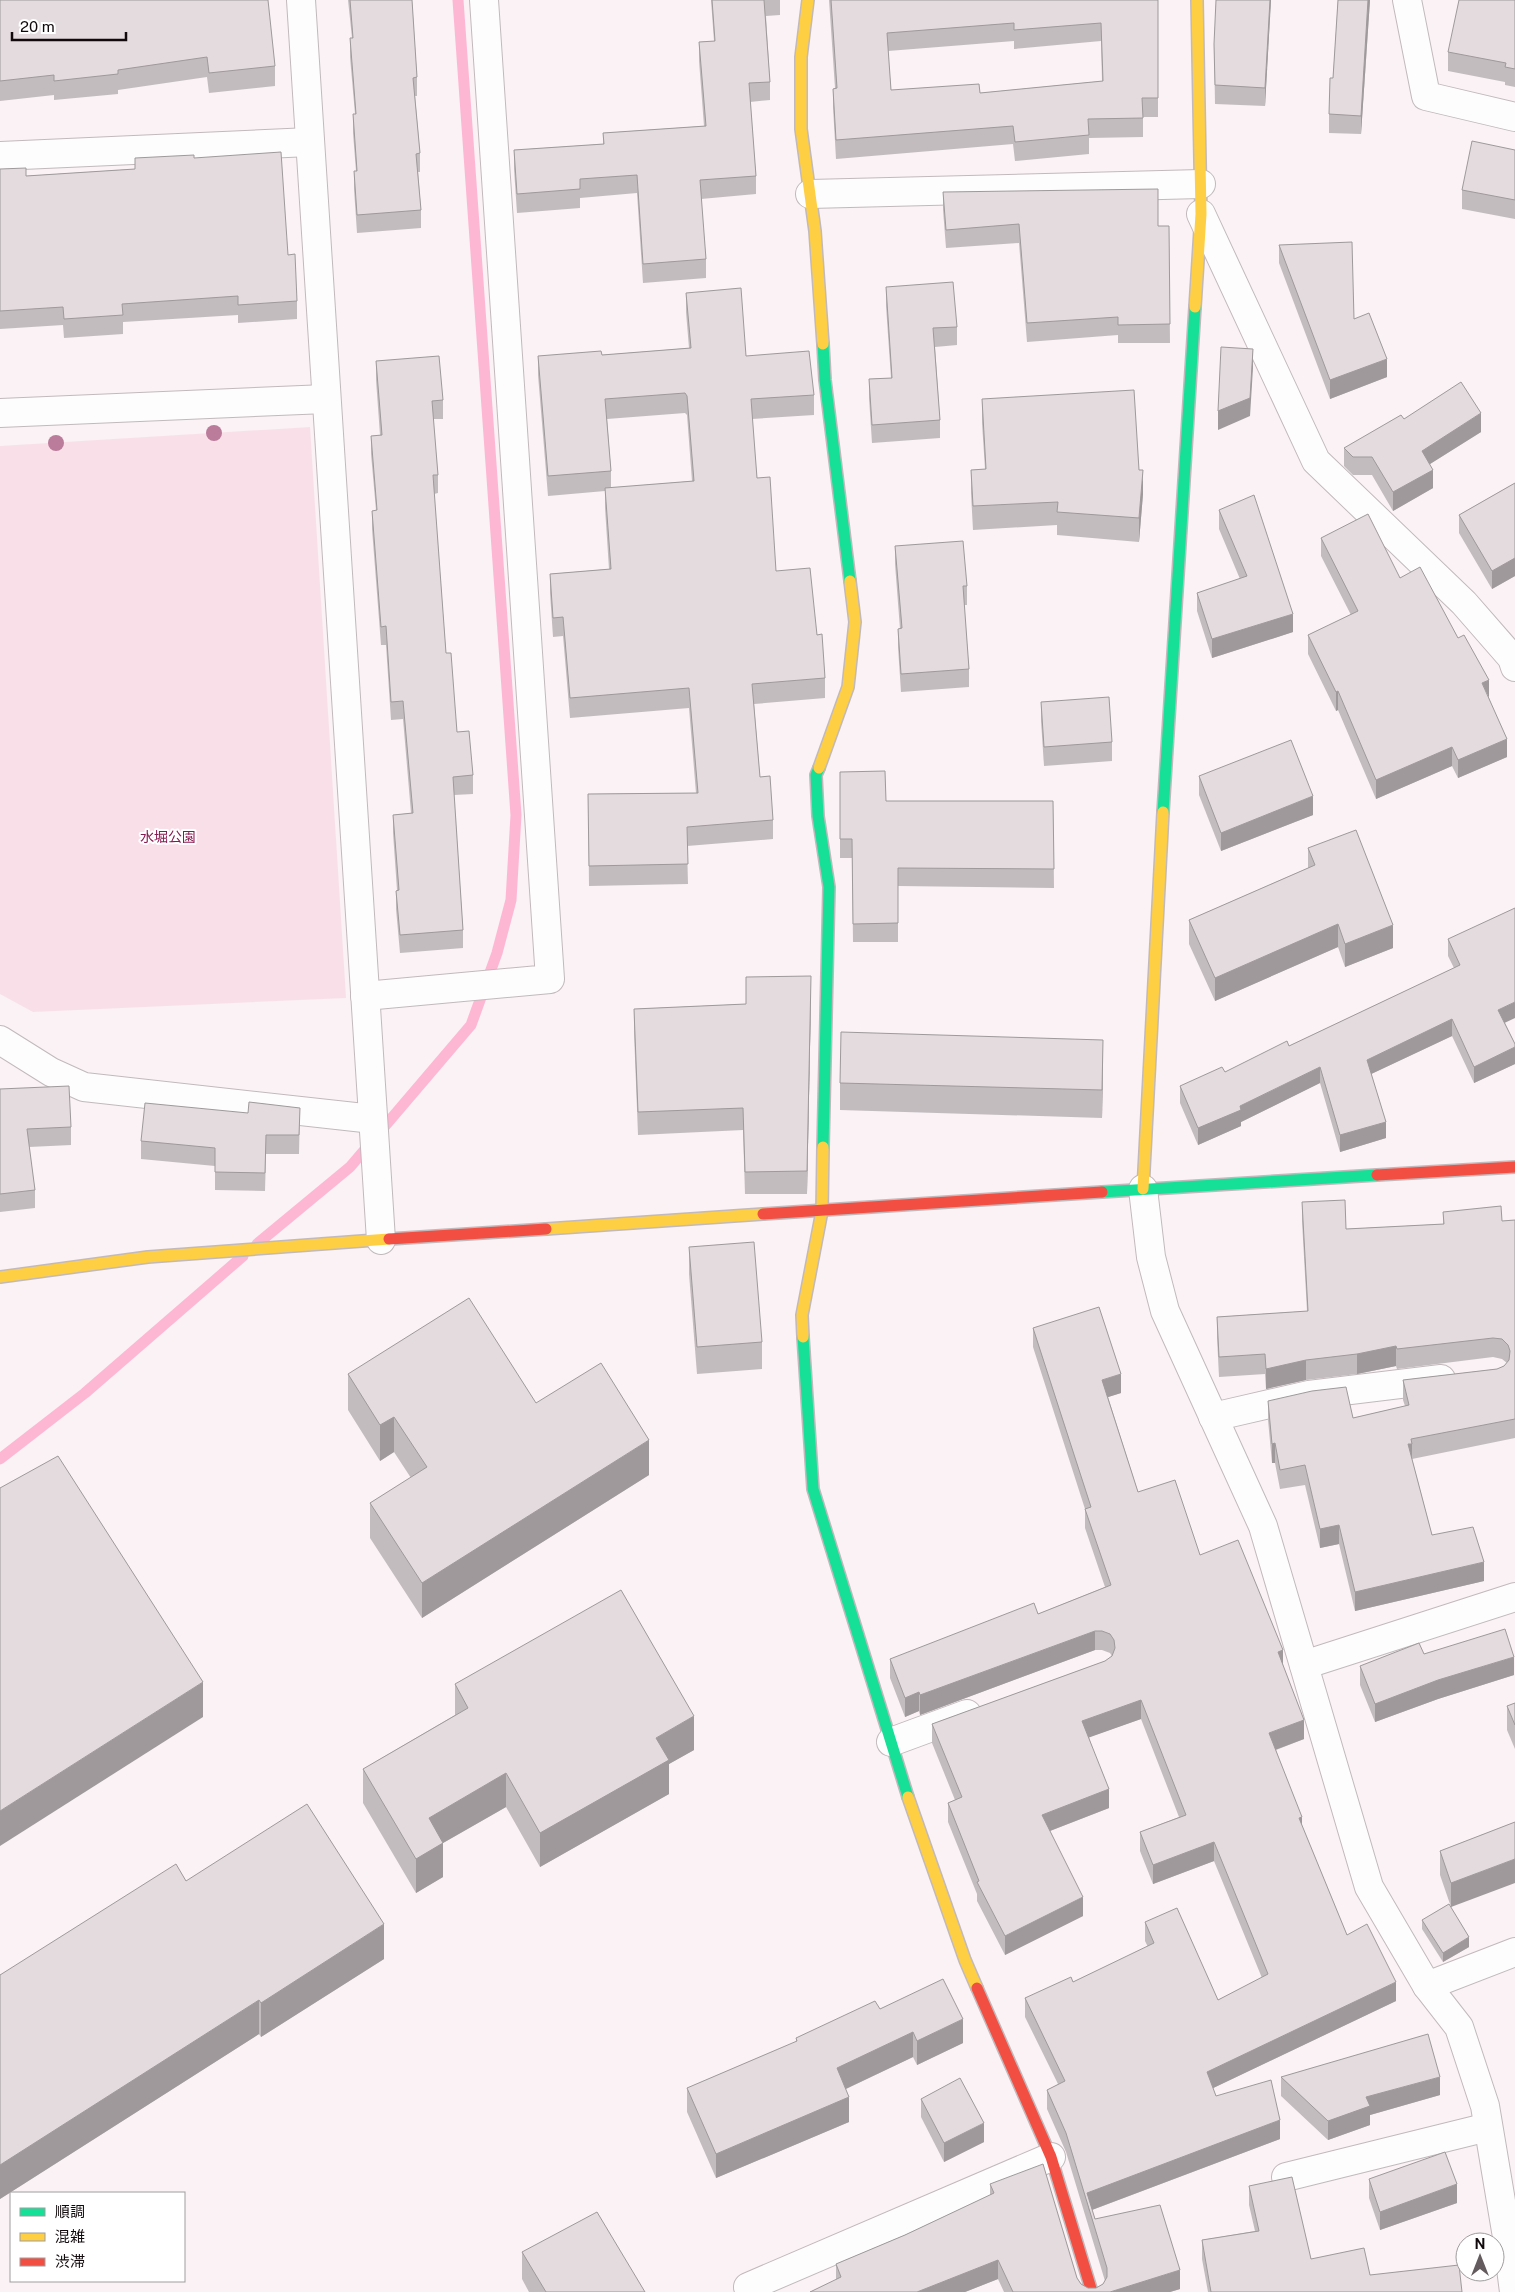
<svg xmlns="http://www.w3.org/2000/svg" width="1515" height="2292" font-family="'Public Sans','Noto Sans JP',sans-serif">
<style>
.green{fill:#f9e0e8}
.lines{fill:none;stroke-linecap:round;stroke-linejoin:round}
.stream{stroke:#feb7d2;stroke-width:11}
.street-casing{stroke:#c2b9bc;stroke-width:30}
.fast-casing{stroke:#c2b9bc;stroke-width:14}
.slow-casing{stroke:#c2b9bc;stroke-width:14}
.jam-casing{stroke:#c2b9bc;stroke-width:14}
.street{stroke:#fefdfe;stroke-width:28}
.fast{stroke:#16e098;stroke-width:11}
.slow{stroke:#ffcf43;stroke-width:11}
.jam{stroke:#f24e42;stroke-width:11}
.tree{fill:#bb7b9b}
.wall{fill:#c3bcbf;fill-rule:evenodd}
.shaded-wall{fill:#9f999b}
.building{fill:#e3dbde;stroke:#9f999b;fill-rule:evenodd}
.labels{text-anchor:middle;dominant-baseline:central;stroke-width:4;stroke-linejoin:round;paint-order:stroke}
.park-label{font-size:14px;fill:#881a52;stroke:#fff}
</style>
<rect width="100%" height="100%" fill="#faf2f5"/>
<path class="green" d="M310 427 346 998 33 1012 0 994V446Z"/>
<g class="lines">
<g class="stream">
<path d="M257 1244 350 1167 471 1025 497 953 511 900 516 815 458 0"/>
<path d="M0 1459 85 1393 243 1256"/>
</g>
<g class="street-casing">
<g id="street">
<path d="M301 0 381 1240"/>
<path d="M1407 0 1426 96 1515 117"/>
<path d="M0 156 310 142"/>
<path d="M810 194 1201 184"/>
<path d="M1201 214 1316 461 1464 603 1512 658 1515 667"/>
<path d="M0 413 326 399"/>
<path d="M365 996 550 979 484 0"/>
<path d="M0 1040 51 1072 84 1087 373 1119"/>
<path d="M1143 1189 1151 1257 1165 1311 1263 1526 1369 1887 1427 1986 1459 2027 1485 2106 1507 2237 1514 2292"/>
<path d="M1213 1417 1309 1395 1441 1379"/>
<path d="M1304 1665 1515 1597"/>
<path d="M891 1742 967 1714"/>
<path d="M1427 1986 1515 1952"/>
<path d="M1286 2177 1488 2127"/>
<path d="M751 2292 748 2287 1051 2157"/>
</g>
</g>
<g class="fast-casing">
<g id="fast">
<path d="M823 344 825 380 850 581"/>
<path d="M819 768 816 775 818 816 829 887 823 1147"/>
<path d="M1163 812 1195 307"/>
<path d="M1102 1192 1377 1175"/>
<path d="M803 1337 813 1489 908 1797"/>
</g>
</g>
<g class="slow-casing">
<g id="slow">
<path d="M808 0 801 57V129L815 231 823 344"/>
<path d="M1195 307 1201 214 1197 0"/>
<path d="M819 768 848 687 855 622 850 581"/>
<path d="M1143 1189 1163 812"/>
<path d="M546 1229 763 1214"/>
<path d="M0 1277 148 1257 389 1239"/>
<path d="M803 1337 802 1315 822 1211 823 1147"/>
<path d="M908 1797 965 1960 977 1988"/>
</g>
</g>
<g class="jam-casing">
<g id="jam">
<path d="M1377 1175 1515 1167"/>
<path d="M763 1214 1102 1192"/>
<path d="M389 1239 546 1229"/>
<path d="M977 1988 1051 2157 1092 2292"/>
</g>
</g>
<use href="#street" class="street"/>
<use href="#fast" class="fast"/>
<use href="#slow" class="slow"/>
<use href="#jam" class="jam"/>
</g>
<g class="tree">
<circle cx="214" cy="433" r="8"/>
<circle cx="56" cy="443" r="8"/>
</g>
<g class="wall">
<path d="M0 0 275 66V86L209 93 207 77 118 90V94L54 100V95L0 101Z"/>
<path d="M348 0H412L417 77V96H415L420 153V172H418L421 210V228L357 233 354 189V171H356L353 133V114H355L350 57V38H352Z"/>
<path d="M711 0H780V15L766 16 770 82V100L750 102 756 176V194L701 199 706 259V278L643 283 637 193 580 198V208L517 213 514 169V150L603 144V133L704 126 699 61V42L714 41Z"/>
<path d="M829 0H1158V117H1143V137L1089 138V154L1015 161 1013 144 836 159 833 107V89L835 88ZM1014 41V49L1101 41 1102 81 980 93 891 90 888 51Z"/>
<path d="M1271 0 1265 106 1215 104 1214 44Z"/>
<path d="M1338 0H1370L1361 134 1329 133V114L1333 78Z"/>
<path d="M1515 0V87L1505 85V82L1448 71V52Z"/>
<path d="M1515 150V219L1462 209V190Z"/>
<path d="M135 158 288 255 297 301V319L238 323V315L123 322V334L64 338 63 325 0 329V169L26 176 135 169Z"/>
<path d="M943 192 1158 226H1169L1170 343H1118V335L1027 342 1019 243 946 248 943 210Z"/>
<path d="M1279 245 1354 319 1387 377 1330 399 1279 263Z"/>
<path d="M886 287 957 327V345L935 347 940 420V438L872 443 869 398V379L891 378 886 306Z"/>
<path d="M686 293 746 356 814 395V415L752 419 757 478 776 571 817 635 825 678V698L754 704 760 777 773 820V839L687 846 688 884 589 886 588 794 696 793 689 708 570 718 563 636 553 637 550 593V574L609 569 605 508V491L548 496 538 375V356L602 355 689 348 686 312ZM685 413 687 415 692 481 611 488V471L607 419Z"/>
<path d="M376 361 443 400V419H433L438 475V493L434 494 446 653 457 732 473 775V794L454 795 463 930V948L400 953 396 909V891L397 890 393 833V815L411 813 403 719 391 720 386 645H381L372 529V511L376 510 371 454V436L380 435 376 380Z"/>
<path d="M982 399 1139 470 1143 494 1139 542 1057 535V525L973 530 971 493V470L985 469 982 423Z"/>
<path d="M1404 419 1481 432 1430 464 1433 488 1393 511 1372 475H1353L1344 466V448Z"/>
<path d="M1515 483V576L1492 589 1459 533V515Z"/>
<path d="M1219 510 1293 632 1212 658 1197 611V593L1240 579 1219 529Z"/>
<path d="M1321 538 1400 578 1489 698 1507 757 1458 778 1452 766 1376 799 1338 710 1336 711 1308 654V635L1351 615 1321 556Z"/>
<path d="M895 546 967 586V605H964L969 669V687L901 692 898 647V629H900L895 564Z"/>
<path d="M1041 702 1112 742V761L1044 766 1041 721Z"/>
<path d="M840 772 886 801H1053L1054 888 898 886V942H853L852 858H840Z"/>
<path d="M1199 776 1313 815 1221 851 1199 795Z"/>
<path d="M1308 848 1393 948 1345 967 1338 947 1215 1001 1189 944V920L1308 868Z"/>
<path d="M1448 939 1505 1023 1515 1044V1064L1474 1083 1452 1036 1371 1074 1386 1138 1340 1152 1320 1083 1241 1122V1126L1198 1145 1180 1103V1086L1225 1072 1289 1046 1454 968 1448 956Z"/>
<path d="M811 998 807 1194H745L743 1130 638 1135 634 1032V1009L746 1004Z"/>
<path d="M1103 1067 1102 1118 840 1110V1083Z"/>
<path d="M0 1089 71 1127V1145L29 1147 35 1190V1208L0 1212Z"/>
<path d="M300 1108 299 1154H266L265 1191 215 1190V1166L141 1159V1141L248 1113Z"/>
<path d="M1302 1202 1346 1229 1443 1224V1212L1502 1221 1515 1220V1438L1412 1459 1432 1535 1484 1581 1355 1611 1339 1544 1320 1548 1305 1485 1280 1489 1275 1463H1272L1268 1420V1401L1353 1418 1405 1406 1403 1400V1380L1497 1369 1504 1366 1507 1363 1502 1359 1493 1357 1397 1369 1396 1366 1357 1374 1306 1380 1266 1389 1265 1374 1219 1377 1217 1337V1317L1307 1311 1302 1221Z"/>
<path d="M689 1247 762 1342V1369L697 1374 689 1274Z"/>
<path d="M1033 1328 1121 1393 1108 1397 1138 1492 1200 1555 1283 1665 1304 1739 1276 1750 1302 1827 1347 1935 1396 2001 1213 2088 1216 2096 1280 2139 1092 2210 1095 2219 1180 2289 1170 2292H1004L998 2279 965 2292H810L836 2280V2264L905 2235 990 2195V2184L1077 2278 1081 2284 1088 2288H1096L1103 2284 1105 2281 1066 2152 1047 2109V2090L1058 2084 1025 2017V1998L1073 1982 1148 1947 1145 1941V1922L1218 2000 1262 1978 1214 1861 1153 1884 1140 1851V1832L1179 1817 1141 1719 1089 1737 1109 1808 1050 1831 1083 1916 1005 1955 977 1901V1894L948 1822V1803L955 1800 932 1743V1724L1105 1661 1112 1656 1110 1653 1102 1650H1095L920 1715 919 1711 905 1717 890 1678V1659L1038 1614 1105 1587 1085 1528V1509L1033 1347Z"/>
<path d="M348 1374 536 1403 649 1475 422 1618 370 1538V1503L411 1478 394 1452 380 1461 348 1410Z"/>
<path d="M1424 1654 1514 1675 1438 1699 1375 1722 1360 1685V1666Z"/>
<path d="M455 1684 694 1750 669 1764V1794L540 1867 506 1807 443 1843V1877L416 1893 363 1803V1769L455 1715Z"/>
<path d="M1515 1703V1749L1507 1730V1706Z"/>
<path d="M1515 1822 1451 1907 1440 1875V1851Z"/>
<path d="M186 1881 384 1959 261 2037 259 2034 0 2199V1975Z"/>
<path d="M1422 1920 1469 1947 1443 1962 1422 1929Z"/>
<path d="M880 2009 963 2043 917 2065 913 2057 846 2089 849 2122 716 2178 687 2112V2088L796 2042V2038Z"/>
<path d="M1281 2077 1440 2095 1370 2115V2125L1328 2140 1281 2096Z"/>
<path d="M921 2099 984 2142 944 2162 921 2117Z"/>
<path d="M1369 2179 1457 2203 1380 2230 1369 2198Z"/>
<path d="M1249 2186 1311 2259 1370 2275 1462 2292H1208L1202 2259V2240L1255 2231 1249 2205Z"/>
<path d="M522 2252 645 2292H529L522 2279Z"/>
</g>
<g class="shaded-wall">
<path d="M1270 0H1271L1265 106V88Z"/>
<path d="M1368 0H1370L1361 134V116Z"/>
<path d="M1253 349V368L1250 416 1218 430V411Z"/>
<path d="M1387 359V377L1330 399V380Z"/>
<path d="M1481 413V432L1422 469V451Z"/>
<path d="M1143 470V494L1139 542V518Z"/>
<path d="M1433 470V488L1393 511V492Z"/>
<path d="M1515 558V576L1492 589V571Z"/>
<path d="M1293 614V632L1212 658V639Z"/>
<path d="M1489 680V698L1482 683Z"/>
<path d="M1338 691V710L1336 711V692Z"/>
<path d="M1507 739V757L1458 778V760Z"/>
<path d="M1452 747V766L1376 799V780Z"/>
<path d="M1313 796V815L1221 851V833Z"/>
<path d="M1338 924V947L1215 1001V978Z"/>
<path d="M1393 925V948L1345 967V944Z"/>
<path d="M811 976V998L807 1194V1171Z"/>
<path d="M1515 1002V1018L1498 1026V1010Z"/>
<path d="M1452 1019V1036L1367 1076V1060Z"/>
<path d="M1103 1040V1067L1102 1118V1090Z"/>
<path d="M1515 1047V1064L1474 1083V1067Z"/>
<path d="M1320 1067V1083L1241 1122V1126L1198 1145V1128L1240 1106Z"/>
<path d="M1386 1122V1138L1340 1152V1135Z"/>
<path d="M1396 1346V1366L1357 1374V1354Z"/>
<path d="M1306 1360V1380L1266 1389V1369Z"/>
<path d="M1121 1374V1393L1102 1399V1380Z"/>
<path d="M394 1417V1452L380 1461V1425Z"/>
<path d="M649 1440V1475L422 1618V1583Z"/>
<path d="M1275 1443V1463H1272V1444Z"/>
<path d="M1408 1444H1412V1463Z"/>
<path d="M1339 1525V1544L1320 1548V1529Z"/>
<path d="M1484 1562V1581L1355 1611V1592Z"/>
<path d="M1095 1631V1650L920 1715V1695Z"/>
<path d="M1283 1650V1669L1278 1652Z"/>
<path d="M1514 1657V1675L1438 1699 1375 1722V1704L1438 1680Z"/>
<path d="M203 1682V1717L0 1846V1811Z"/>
<path d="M919 1692V1711L905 1717V1698Z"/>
<path d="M1141 1700V1719L1082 1740V1721Z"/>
<path d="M694 1716V1750L669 1764V1794L540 1867V1833L656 1738Z"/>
<path d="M1304 1720V1739L1269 1752V1733Z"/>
<path d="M506 1773V1807L443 1843V1877L416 1893V1859L429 1818Z"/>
<path d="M1109 1789V1808L1042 1834V1815Z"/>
<path d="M1302 1817V1836L1299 1818Z"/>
<path d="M1214 1842V1861L1153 1884V1865Z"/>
<path d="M1515 1859V1883L1451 1907V1883Z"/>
<path d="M1083 1897V1916L1005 1955V1936Z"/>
<path d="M384 1924V1959L261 2037V2003Z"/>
<path d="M1469 1937V1947L1443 1962V1953Z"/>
<path d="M1396 1982V2001L1207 2091V2072Z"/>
<path d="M259 2000V2034L0 2199V2165Z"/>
<path d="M963 2019V2043L917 2065V2041Z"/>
<path d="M913 2032V2057L837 2093V2068Z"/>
<path d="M1440 2077V2095L1370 2115V2125L1328 2140V2121L1366 2097Z"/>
<path d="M849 2097V2122L716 2178V2154Z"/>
<path d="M1280 2120V2139L1089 2211 1087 2193Z"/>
<path d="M984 2123V2142L944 2162V2143Z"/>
<path d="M1457 2184V2203L1380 2230V2212Z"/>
<path d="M998 2260V2279L965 2292H917Z"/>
<path d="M1180 2270V2289L1170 2292H1110Z"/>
</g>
<g class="building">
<path d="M0 0H268L275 66 209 73 207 57 118 70V74L54 81V75L0 81Z"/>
<path d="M350 0H412L417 77 413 78 420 153 416 154 421 210 357 215 354 171H357L353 114H356L350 38H353Z"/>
<path d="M712 0H764L770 82 749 83 756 176 700 180 706 259 643 264 637 175 580 179V189L517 194 514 150 604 144 603 133 706 126 699 42 715 41Z"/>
<path d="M831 0H1158V98H1142L1143 118 1088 119 1089 135 1015 142 1013 126 836 140 833 89 837 88ZM1014 23V30L1101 23 1103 81 980 93 979 84 891 90 887 33Z"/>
<path d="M1216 0H1270L1265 88 1215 85 1214 44Z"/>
<path d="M1338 0H1368L1361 116 1329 114 1330 78H1333Z"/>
<path d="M1459 0H1515V69L1505 67 1506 63 1448 52Z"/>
<path d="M1472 141 1515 150V200L1462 190Z"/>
<path d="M281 152 288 255 295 254 297 301 238 305V296L122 304 123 315 64 319 63 307 0 311V169L26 168V176L135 169V158L194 155V158Z"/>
<path d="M1158 189V226H1169L1170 324 1118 325V317L1027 323 1019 224 946 230 943 192Z"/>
<path d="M1352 242 1354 319 1369 313 1387 359 1330 380 1279 245Z"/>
<path d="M953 282 957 327 933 328 940 420 872 425 869 379 892 378 886 287Z"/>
<path d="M741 288 746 356 809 351 814 395 751 399 757 478 770 477 776 571 810 568 817 635 822 634 825 678 752 684 760 777 770 776 773 820 687 827 688 864 589 866 588 794 698 793 689 688 570 698 563 617 553 618 550 574 611 569 605 488 694 481 687 396 685 393 605 399 611 471 548 476 538 356 601 351 602 355 691 348 686 293Z"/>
<path d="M1221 347 1253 349 1250 398 1218 411Z"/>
<path d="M439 356 443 400 432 401 438 475H433L446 653H451L457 732 469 731 473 775 453 777 463 930 400 935 396 891 399 890 393 815 413 813 403 701 391 702 386 626 381 627 372 511 377 510 371 436 382 435 376 361Z"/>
<path d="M1461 382 1481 413 1422 451 1433 470 1393 492 1372 457H1353L1344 448 1401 415 1404 419Z"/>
<path d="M1134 390 1139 470H1143L1139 518 1057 512 1058 502 973 506 971 470 986 469 982 399Z"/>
<path d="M1515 483V558L1492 571 1459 515Z"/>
<path d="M1254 495 1293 614 1212 639 1197 593 1247 576 1219 510Z"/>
<path d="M1368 514 1400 578 1420 567 1458 638 1464 635 1489 680 1482 683 1507 739 1458 760 1452 747 1376 780 1338 691 1336 692 1308 635 1358 611 1321 538Z"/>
<path d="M963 541 967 586H963L969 669 901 674 898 629 902 628 895 546Z"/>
<path d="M1109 697 1112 742 1044 747 1041 702Z"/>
<path d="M1291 740 1313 796 1221 833 1199 776Z"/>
<path d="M885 771 886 801H1053L1054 869 898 868V923L853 924 852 839H840V772Z"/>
<path d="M1356 830 1393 925 1345 944 1338 924 1215 978 1189 920 1315 865 1308 848Z"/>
<path d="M1515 908V1002L1498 1010 1515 1044V1047L1474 1067 1452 1019 1367 1060 1386 1122 1340 1135 1320 1067 1240 1106 1241 1110 1198 1128 1180 1086 1222 1067 1225 1072 1287 1041 1289 1046 1460 965 1448 939Z"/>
<path d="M811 976 807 1171 745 1172 743 1108 638 1112 634 1009 746 1004V977Z"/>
<path d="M841 1032 1103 1040 1102 1090 840 1083Z"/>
<path d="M69 1086 71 1127 27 1129 35 1190 0 1194V1089Z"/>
<path d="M249 1102 300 1108 299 1135H266L265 1173 215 1172V1148L141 1141 145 1103 248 1113Z"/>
<path d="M1345 1200 1346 1229 1444 1224 1443 1212 1501 1206 1502 1221 1515 1220V1419L1411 1439 1412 1444H1408L1432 1535 1473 1527 1484 1562 1355 1592 1339 1525 1320 1529 1305 1465 1280 1470 1275 1443 1272 1444 1268 1401 1312 1391 1346 1387 1353 1418 1409 1405 1403 1380 1497 1369 1504 1366 1509 1360 1510 1351 1508 1345 1502 1339 1493 1338 1397 1349 1396 1346 1357 1354 1306 1360 1266 1369 1265 1354 1219 1357 1217 1317 1308 1311 1302 1202Z"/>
<path d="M754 1242 762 1342 697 1347 689 1247Z"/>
<path d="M469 1298 536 1403 601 1363 649 1440 422 1583 370 1503 427 1467 394 1417 380 1425 348 1374Z"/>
<path d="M1099 1307 1121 1374 1102 1380 1138 1492 1175 1480 1200 1555 1238 1540 1283 1650 1278 1652 1304 1720 1269 1733 1302 1817 1299 1818 1347 1935 1367 1924 1396 1982 1207 2072 1216 2096 1271 2080 1280 2120 1087 2193 1095 2219 1160 2205 1180 2270 1110 2292H1013L998 2260 917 2292H810L841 2277 836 2264 905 2235 994 2193 990 2184 1043 2164 1077 2278 1081 2284 1088 2288H1096L1103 2284 1107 2277V2268L1066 2133 1047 2090 1065 2081 1025 1998 1071 1977 1073 1982 1154 1943 1145 1922 1177 1908 1218 2000 1268 1974 1214 1842 1153 1865 1140 1832 1186 1815 1141 1700 1082 1721 1109 1789 1042 1815 1083 1897 1005 1936 977 1882 979 1881 948 1803 962 1797 932 1724 1105 1661 1112 1656 1115 1648 1114 1640 1110 1634 1102 1631H1095L920 1695 919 1692 905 1698 890 1659 1034 1603 1038 1614 1111 1585 1085 1509 1091 1507 1033 1328Z"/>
<path d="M58 1456 203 1682 0 1811V1488Z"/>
<path d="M621 1590 694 1716 656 1738 669 1760 540 1833 506 1773 429 1818 443 1843 416 1859 363 1769 468 1708 455 1684Z"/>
<path d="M1505 1629 1514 1657 1438 1680 1375 1704 1360 1666 1419 1643 1424 1654Z"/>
<path d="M1515 1703V1725L1507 1706Z"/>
<path d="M307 1804 384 1924 261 2003 259 2000 0 2165V1975L176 1864 186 1881Z"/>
<path d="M1515 1822V1859L1451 1883 1440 1851Z"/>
<path d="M1449 1904 1469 1937 1443 1953 1422 1920Z"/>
<path d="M943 1979 963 2019 917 2041 913 2032 837 2068 849 2097 716 2154 687 2088 797 2041 796 2038 875 2001 880 2009Z"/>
<path d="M1428 2034 1440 2077 1366 2097 1370 2106 1328 2121 1281 2077Z"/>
<path d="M960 2078 984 2123 944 2143 921 2099Z"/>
<path d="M1445 2152 1457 2184 1380 2212 1369 2179Z"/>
<path d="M1292 2177 1311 2259 1364 2248 1370 2275 1459 2265 1462 2292H1211L1202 2240 1259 2231 1249 2186Z"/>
<path d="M597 2212 645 2292H546L522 2252Z"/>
</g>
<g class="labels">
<g class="park-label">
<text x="168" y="837">水堀公園</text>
</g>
</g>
<rect x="10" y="2192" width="175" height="90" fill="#ffffff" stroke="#a09d9e"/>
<rect x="20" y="2208" width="25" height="8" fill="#16e098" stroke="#a09d9e"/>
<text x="55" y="2217" font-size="15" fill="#11090c">順調</text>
<rect x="20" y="2233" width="25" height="8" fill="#ffcf43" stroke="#a09d9e"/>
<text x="55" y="2242" font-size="15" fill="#11090c">混雑</text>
<rect x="20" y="2258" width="25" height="8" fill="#f24e42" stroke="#a09d9e"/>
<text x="55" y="2267" font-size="15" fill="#11090c">渋滞</text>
<g transform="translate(1480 2257)"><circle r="24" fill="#ffffff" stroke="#a09d9e"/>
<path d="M0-4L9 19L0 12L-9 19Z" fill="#635b5e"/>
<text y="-8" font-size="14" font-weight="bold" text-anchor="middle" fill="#11090c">N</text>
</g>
<path d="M12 32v8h114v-8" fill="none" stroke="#11090c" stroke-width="2.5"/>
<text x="20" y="32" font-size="15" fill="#11090c" stroke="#ffffff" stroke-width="4" paint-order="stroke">20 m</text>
</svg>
